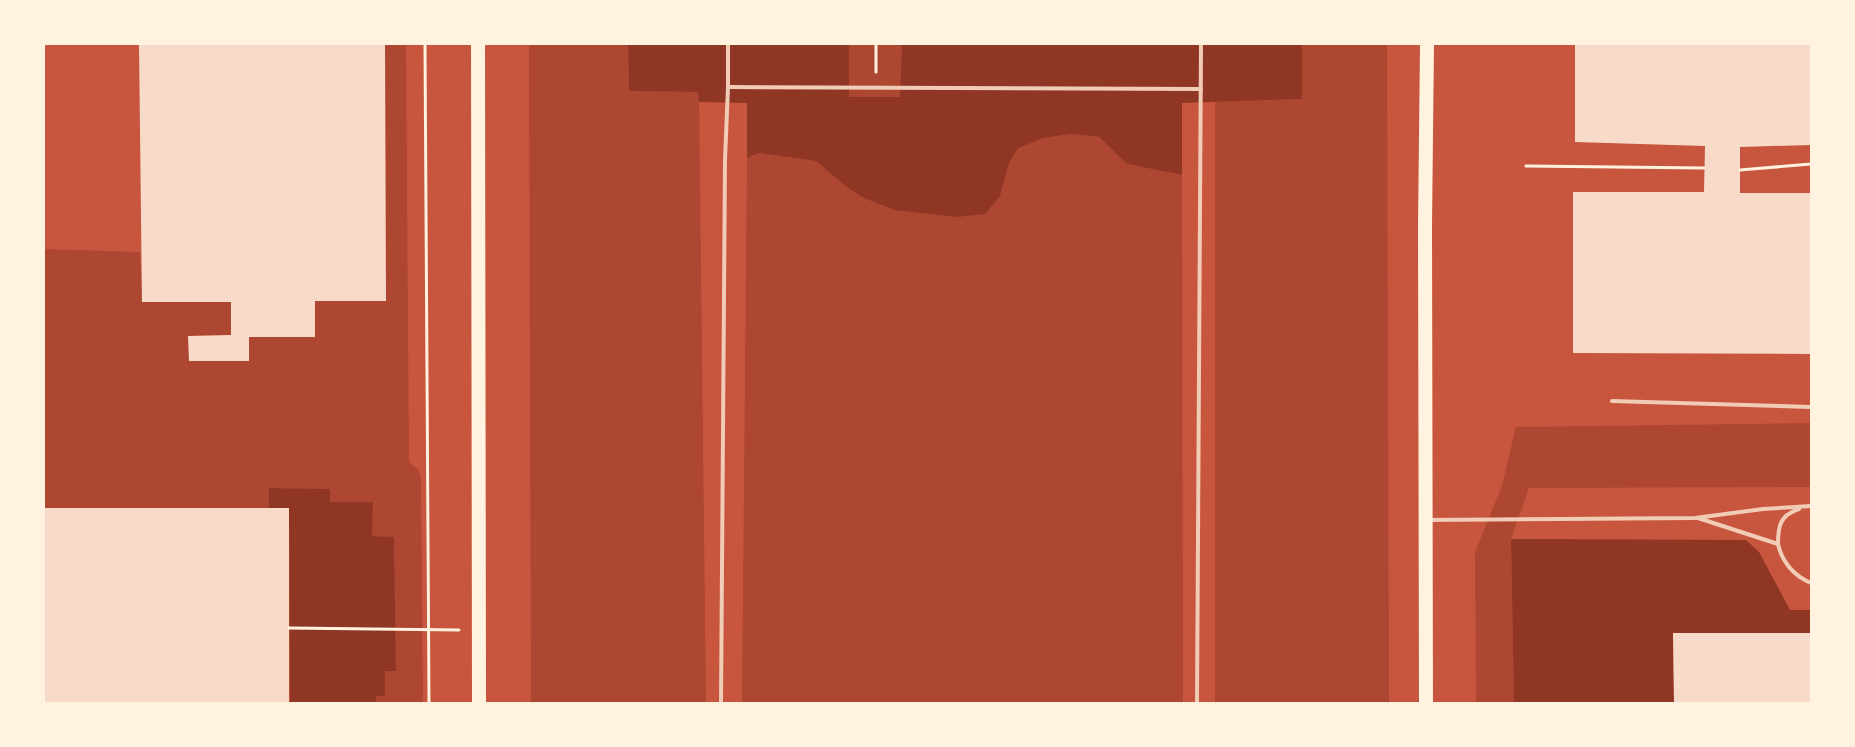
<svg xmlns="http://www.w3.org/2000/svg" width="1855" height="747" font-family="'Golos Text',sans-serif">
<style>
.green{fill:#ae4732}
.water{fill:#8f3625}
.building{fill:#f7dbc8}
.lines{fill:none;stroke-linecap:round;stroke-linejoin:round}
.path{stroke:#fff3e0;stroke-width:3}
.service{stroke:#f1ccb7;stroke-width:4}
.trunk{stroke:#fff3e0;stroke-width:14}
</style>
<rect width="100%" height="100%" fill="#c8553d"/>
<g class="green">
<path d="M385 44H406L409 462 418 469 421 477 423 703H376V696H385V671H396L394 537 372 536V503L330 502V489L270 488 269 508H44V249L140 252 142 302H231V335L189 336V361H249V337H315V301H386Z"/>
<path d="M529 44H628L629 91 699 92 706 703H531Z"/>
<path d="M849 44H902L901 97H849Z"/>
<path d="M1302 44H1387L1389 703H1215V102L1302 99Z"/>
<path d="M1071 134 1099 137 1127 164 1182 175 1183 703H742L747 158 759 153 816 161 845 186 864 198 894 210 1000 196C1004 182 1007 159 1018 148 1028 138 1057 136 1071 134Z"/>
<path d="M1811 423V487L1529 488 1511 539 1514 703H1476L1475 552 1502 486 1516 427Z"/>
</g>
<g class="water">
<path d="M628 44H849V97H900L902 44H1302V99L1182 103V175L1127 164 1099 137 1071 134 1043 138 1018 148 1009 163 1000 196 985 214 957 217 894 210 864 198 845 186 816 161 759 153 747 158V103L699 102 698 92 629 91Z"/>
<path d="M269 488 330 489V502H373L372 536 394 537 396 671H385V696H376V703H290L289 508H269Z"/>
<path d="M1511 539 1746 540 1759 552 1790 610H1811V633L1673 634 1674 703H1514Z"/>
</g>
<g class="building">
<path d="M139 44H385L386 301H315V337H249V361H189L188 336 231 335V302H142Z"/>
<path d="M1575 44H1811V145L1740 147V193H1811V354L1573 353V192H1704L1705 146 1575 142Z"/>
<rect x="44" y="508" width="245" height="195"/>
<path d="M1673 633H1811V703H1674Z"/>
</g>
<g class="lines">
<g class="path">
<path d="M425 44 429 703"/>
<path d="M876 44V72"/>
<path d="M1526 166 1704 168"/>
<path d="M1740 170 1811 164"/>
<path d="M289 628 459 630"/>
</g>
<g class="service">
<path d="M728 87 1201 89"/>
<path d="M1612 401 1811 407"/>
<path d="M1698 518 1778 544C1782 562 1794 576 1811 583"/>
<path d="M1427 520 1695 518 1763 509 1811 506"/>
<path d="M1778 544C1778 526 1780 515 1799 509"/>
<path d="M721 703 725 160 728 87V44"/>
<path d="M1197 703 1201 44"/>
</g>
<g class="trunk">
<path d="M478 44 479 703"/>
<path d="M1426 703 1425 226 1427 44"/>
</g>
</g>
<rect width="1855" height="747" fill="none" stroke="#fff3e0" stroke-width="90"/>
</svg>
